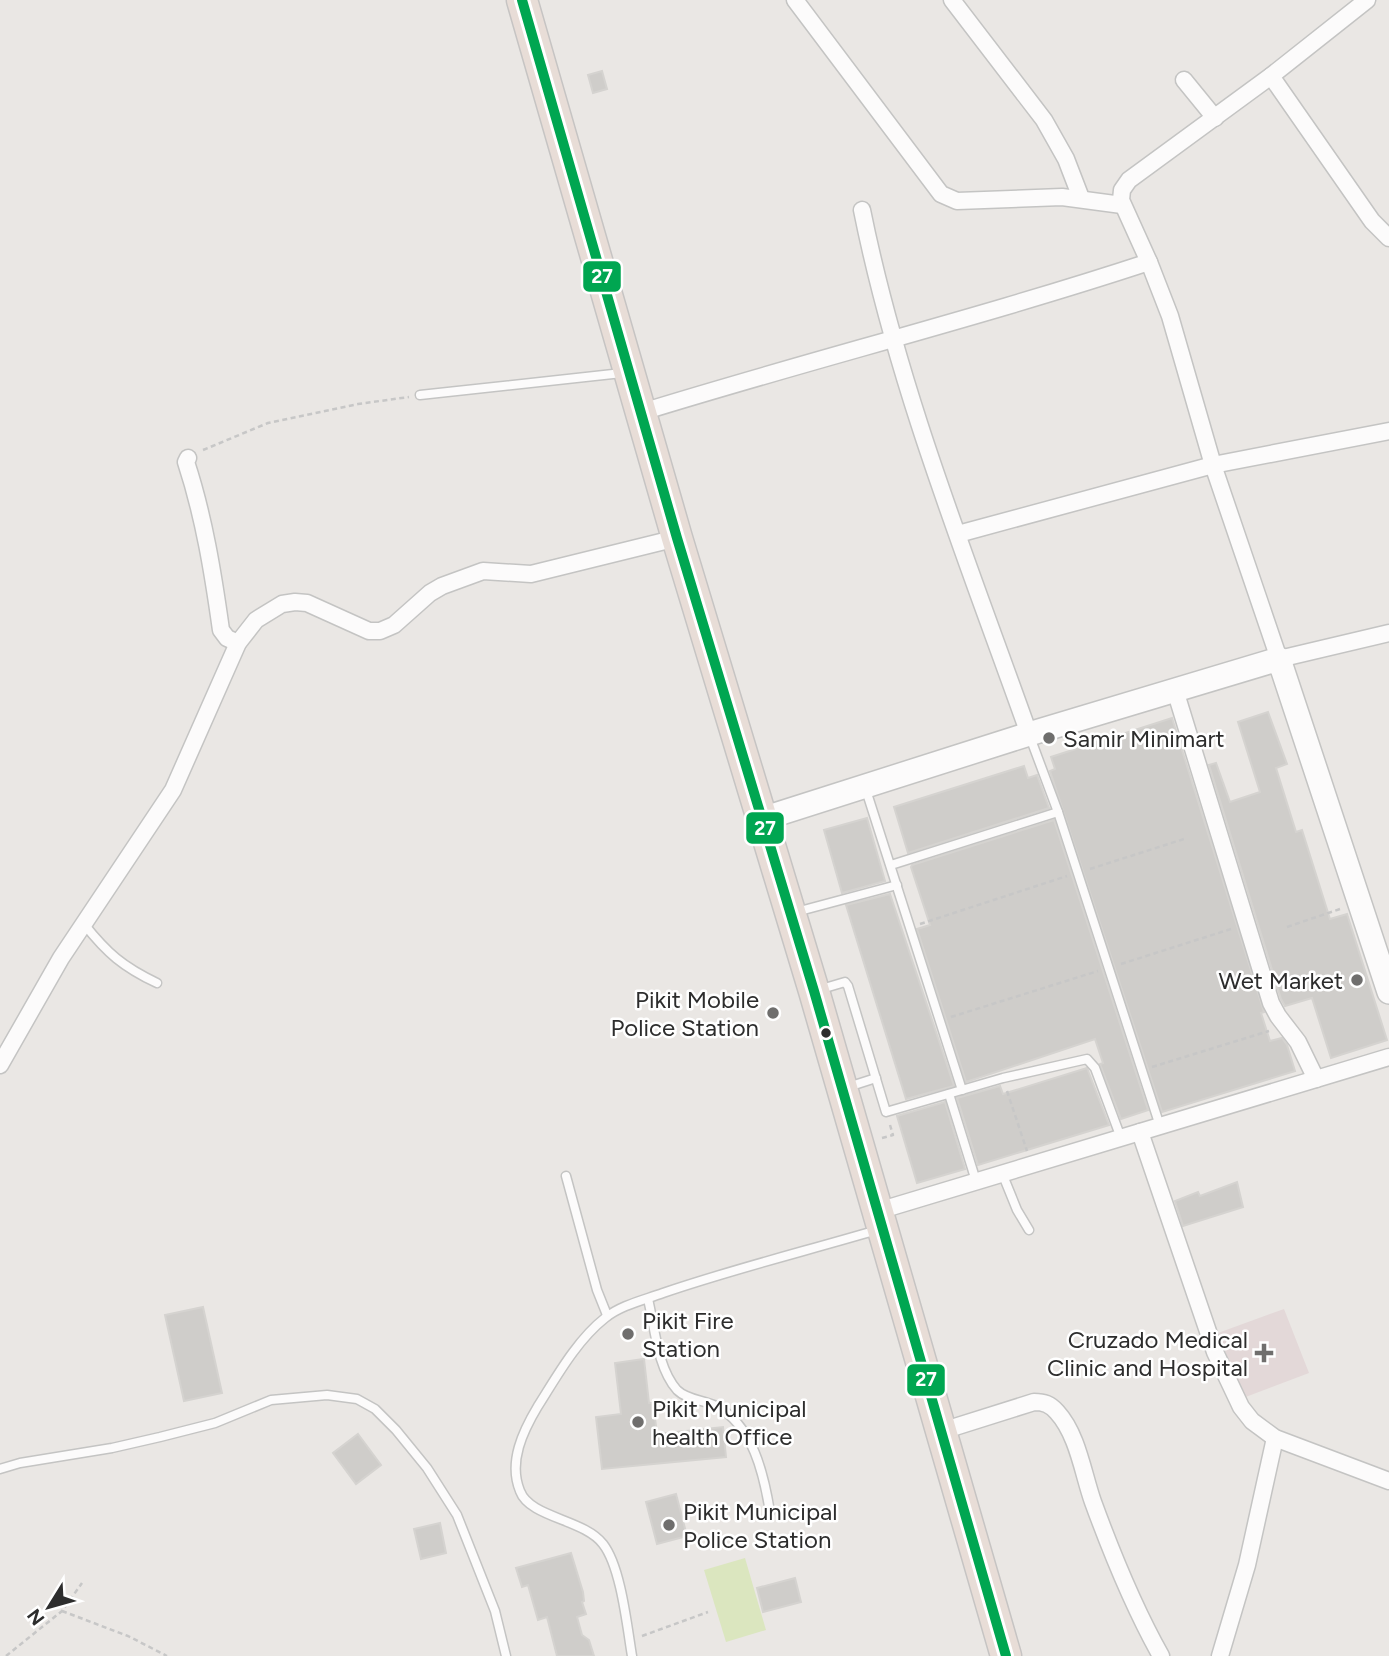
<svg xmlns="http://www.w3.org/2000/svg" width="1389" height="1656" font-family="Figtree,sans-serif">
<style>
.medical{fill:#e3d8d8}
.pitch{fill:#dbe6bf}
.building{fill:#cfcdca;stroke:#d5d3d0;stroke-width:2}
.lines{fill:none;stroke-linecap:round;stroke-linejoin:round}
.lane-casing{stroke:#c4c4c3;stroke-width:11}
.street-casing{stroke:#c4c4c3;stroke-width:19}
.secondary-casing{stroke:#c4c4c3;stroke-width:26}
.highway-casing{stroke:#c6c4c3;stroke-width:33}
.path{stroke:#c7c7c7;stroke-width:2.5;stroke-dasharray:5 3.5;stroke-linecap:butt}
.lane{stroke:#fcfbfb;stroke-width:8}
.street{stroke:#fcfbfb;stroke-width:16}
.secondary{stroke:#fcfbfb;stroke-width:23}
.highway{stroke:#e8ddd7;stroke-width:30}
.bus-1-casing{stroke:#fff;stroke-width:16}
.bus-1{stroke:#00a651;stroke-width:10}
.poi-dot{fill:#6f6e6d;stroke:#fff;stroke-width:2.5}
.bus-dot{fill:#2d2d2d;stroke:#fff;stroke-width:2.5}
.labels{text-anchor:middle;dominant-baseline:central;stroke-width:5;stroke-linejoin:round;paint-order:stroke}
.poi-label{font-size:24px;fill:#2d2d2d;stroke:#fff;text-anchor:start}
.line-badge{stroke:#fff;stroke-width:2.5}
.badge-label{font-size:19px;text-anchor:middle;font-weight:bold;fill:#fff}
</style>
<rect width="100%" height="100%" fill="#eae7e4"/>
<path class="medical" d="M1284 1309 1309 1373 1243 1398 1218 1333Z"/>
<path class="pitch" d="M745 1558 766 1630 726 1642 704 1570Z"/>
<g class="building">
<path d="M602 71 607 89 593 93 588 75Z"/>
<path d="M1268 712 1287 764 1276 768 1296 832 1302 830 1330 919 1347 914 1387 1040 1331 1058 1312 998 1285 1006 1281 999 1209 765 1216 763 1230 802 1260 792 1238 722Z"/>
<path d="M1172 718 1264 1012 1261 1013 1270 1041 1282 1038 1287 1045 1295 1071 1162 1112 1050 771 1055 769 1051 757Z"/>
<path d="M1024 766 1028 778 1037 775 1049 808 908 853 894 807Z"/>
<path d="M867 818 885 881 842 893 824 830Z"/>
<path d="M1054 820 1148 1110 1121 1119 1100 1064 1103 1063 1095 1039 966 1082 917 929 930 925 911 867 912 865Z"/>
<path d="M890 894 954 1086 906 1099 846 905Z"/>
<path d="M1087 1068 1109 1125 978 1165 957 1098 1000 1086 1003 1094Z"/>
<path d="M945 1102 965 1169 917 1183 897 1116Z"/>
<path d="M1237 1182 1243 1207 1183 1226 1175 1201 1198 1192 1200 1196Z"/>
<path d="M203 1307 222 1393 184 1401 165 1315Z"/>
<path d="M644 1359 649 1403H653L657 1434 723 1427 726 1457 602 1469 596 1417 621 1414 615 1363Z"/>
<path d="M358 1434 381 1465 356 1484 333 1453Z"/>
<path d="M676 1494 687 1536 657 1544 646 1502Z"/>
<path d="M440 1523 446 1553 421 1559 414 1529Z"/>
<path d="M571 1553 583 1592 584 1601 582 1602 586 1614 577 1617 582 1635 589 1640 594 1656H557L547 1617 538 1620 528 1585 522 1587 516 1568Z"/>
<path d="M795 1578 801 1602 763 1612 757 1588Z"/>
</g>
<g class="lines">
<g class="lane-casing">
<g id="lane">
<path d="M420 395 622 373"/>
<path d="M1030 737 1058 812 1160 1126"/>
<path d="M866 790 962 1090"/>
<path d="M891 865 1058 812"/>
<path d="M796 912 897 885"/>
<path d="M84 924C107 953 123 967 157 983"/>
<path d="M818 990 845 982 848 986 886 1112 1003 1078 1087 1059 1095 1068 1121 1138"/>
<path d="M848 1087 876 1078"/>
<path d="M949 1094 976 1181"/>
<path d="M1002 1173 1017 1210 1029 1230"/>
<path d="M566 1176 597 1290 607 1315"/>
<path d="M648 1299C655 1328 657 1367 677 1390 687 1400 704 1400 716 1406 753 1425 764 1475 770 1512"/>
<path d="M0 1469 20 1463 112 1448 160 1437 215 1423 271 1400 327 1395 357 1399 375 1409 396 1430 427 1468 457 1515 495 1611 506 1656"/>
<path d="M632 1656C627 1626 621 1567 603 1544 584 1519 530 1518 520 1491 508 1462 523 1431 538 1406 557 1376 577 1340 605 1318 621 1305 644 1300 663 1293 733 1269 806 1251 877 1230"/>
</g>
</g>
<g class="street-casing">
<g id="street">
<path d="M795 0 941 194 957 201 1062 197 1122 205"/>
<path d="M952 0 1044 120 1066 159 1081 198"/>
<path d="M1367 0 1271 76 1129 180 1122 190 1121 200 1149 262 1170 316 1213 465 1279 659 1389 633"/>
<path d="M1271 76 1372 221 1389 238"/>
<path d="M1184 80 1215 118"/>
<path d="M862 210C898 389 968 562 1029 734"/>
<path d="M642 412C810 360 982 317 1149 262"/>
<path d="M188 458 186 462C204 517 213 573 221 630L227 638 238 643"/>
<path d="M958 534 1213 465 1389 431"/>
<path d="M1175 690 1271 1003 1278 1016 1298 1042 1316 1079"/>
<path d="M0 1065 61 958 173 790 238 643 256 620 282 604 295 602 307 603 369 631H380L394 625 430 593 442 586 483 571 531 574 677 538"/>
<path d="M1140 1132 1215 1352 1241 1407 1252 1421 1275 1438 1389 1481"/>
<path d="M878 1211 1389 1057"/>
<path d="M942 1431 1034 1402C1044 1402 1050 1404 1057 1412 1078 1435 1083 1474 1093 1502 1112 1554 1134 1608 1161 1656"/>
<path d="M1220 1656 1247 1565 1275 1438"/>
</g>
</g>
<g class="secondary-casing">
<path id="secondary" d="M762 819 1029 734 1279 659 1389 992"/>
</g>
<g class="highway-casing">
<path id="highway" d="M522 0 677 538 814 991 1006 1656"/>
</g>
<g class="path">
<path d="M203 450 268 423 358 404 409 397"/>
<path d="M1090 869 1184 839"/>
<path d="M920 924 1067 876"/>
<path d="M1287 927 1340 909"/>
<path d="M1121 964 1231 929"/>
<path d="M951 1017 1098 971"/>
<path d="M1152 1067 1269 1031"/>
<path d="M1007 1091 1027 1151"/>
<path d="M882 1138 893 1135 890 1125"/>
<path d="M62 1611 128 1636 167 1656"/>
<path d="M642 1636 708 1612"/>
<path d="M6 1656 62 1611 82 1583"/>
</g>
<use href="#lane" class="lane"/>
<use href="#street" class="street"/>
<use href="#secondary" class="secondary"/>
<use href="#highway" class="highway"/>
<g class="bus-1-casing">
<path id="bus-1" d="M522 0 677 538 814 991 1006 1656"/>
</g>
<use href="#bus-1" class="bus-1"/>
</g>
<g class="poi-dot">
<circle cx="1049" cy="738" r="7"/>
<circle cx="1357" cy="980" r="7"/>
<circle cx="773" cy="1013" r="7"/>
<circle cx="628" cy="1334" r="7"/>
<path d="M1260.5 1342.5h7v7h7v7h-7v7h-7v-7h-7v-7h7z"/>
<circle cx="638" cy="1422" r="7"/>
<circle cx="669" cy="1525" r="7"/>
</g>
<circle class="bus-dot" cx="826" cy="1033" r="6"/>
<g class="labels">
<g class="poi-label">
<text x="1063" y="738">Samir Minimart</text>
<text x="1343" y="980" text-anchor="end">Wet Market</text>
<text x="759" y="999" text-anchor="end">Pikit Mobile<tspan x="759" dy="28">Police Station</tspan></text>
<text x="642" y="1320">Pikit Fire<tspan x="642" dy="28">Station</tspan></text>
<text x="1248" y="1339" text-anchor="end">Cruzado Medical<tspan x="1248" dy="28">Clinic and Hospital</tspan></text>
<text x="652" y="1408">Pikit Municipal<tspan x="652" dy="28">health Office</tspan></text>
<text x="683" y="1511">Pikit Municipal<tspan x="683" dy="28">Police Station</tspan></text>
</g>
</g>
<g class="line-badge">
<rect x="582" y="260" width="40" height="33" rx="7" fill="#00a651"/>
<rect x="745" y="811" width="40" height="34" rx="7" fill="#00a651"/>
<rect x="906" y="1363" width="40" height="34" rx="7" fill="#00a651"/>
</g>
<g class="badge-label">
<text x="602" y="283">27</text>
<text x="765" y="835">27</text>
<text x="926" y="1386">27</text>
</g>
<g transform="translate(49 1607) rotate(233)" stroke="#ffffff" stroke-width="5" paint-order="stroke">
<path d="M0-5L12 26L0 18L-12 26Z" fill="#2d2d2d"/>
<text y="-10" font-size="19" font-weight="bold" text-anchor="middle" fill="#2d2d2d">N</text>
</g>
</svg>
